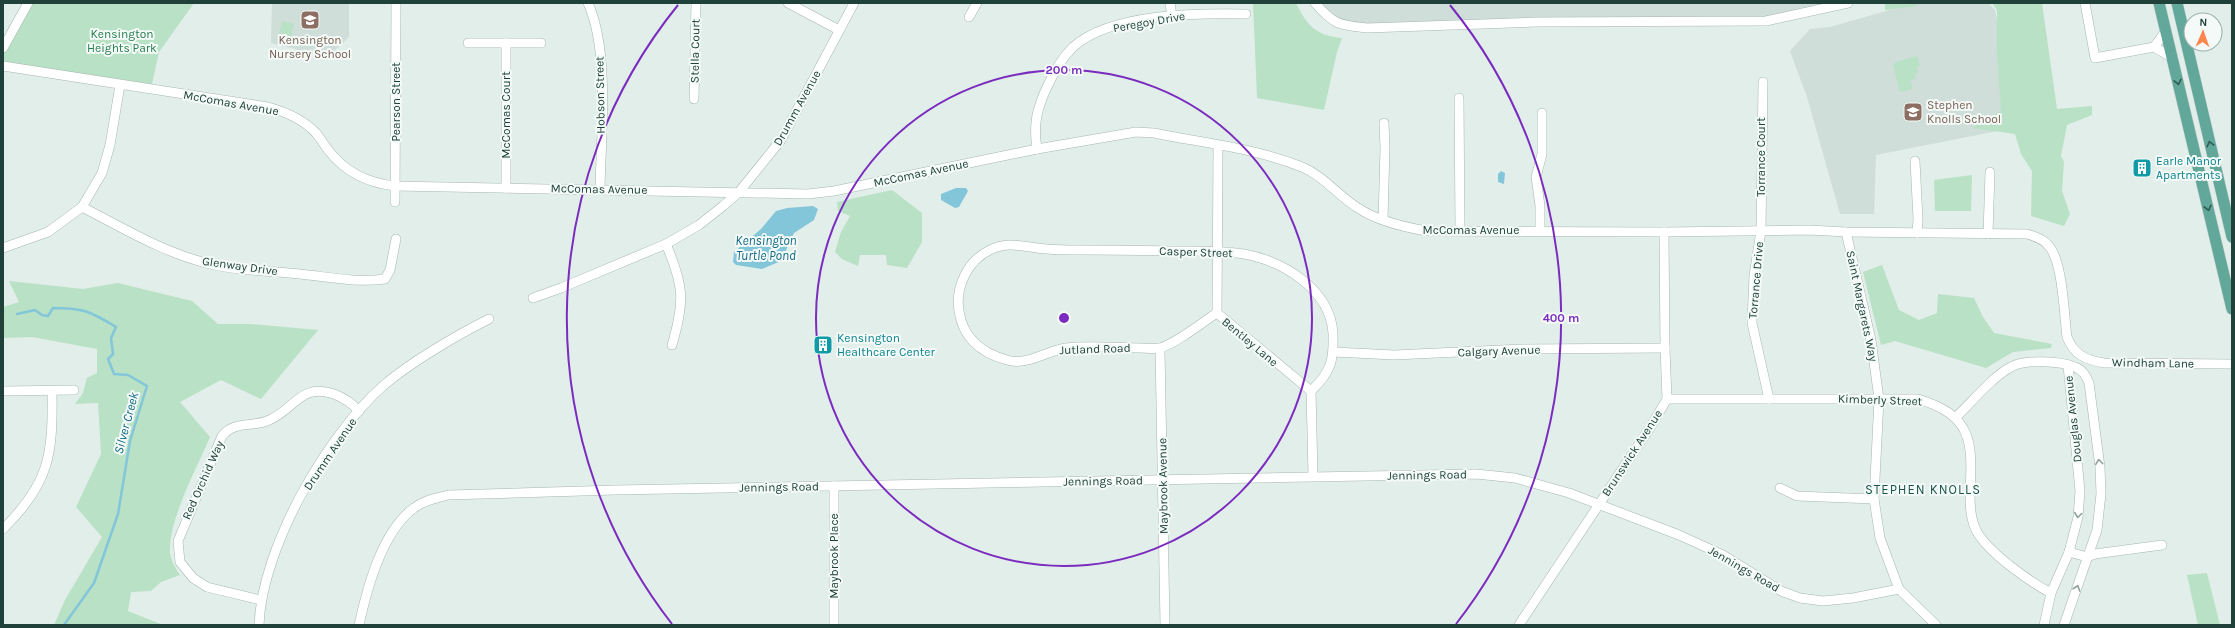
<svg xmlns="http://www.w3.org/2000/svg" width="2235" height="628" font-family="Karla,sans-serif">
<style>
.built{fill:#cfded8}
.green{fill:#b8e1c6}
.water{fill:#83c6d9}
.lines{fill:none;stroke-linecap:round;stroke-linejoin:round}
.stream{stroke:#83c6d9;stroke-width:2.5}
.minor-casing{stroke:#a4b7b1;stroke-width:10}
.major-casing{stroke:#c0cac8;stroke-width:12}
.minor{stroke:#fff;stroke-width:9}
.major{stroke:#61a89b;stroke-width:11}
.oneway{stroke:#305b52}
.oneway2{stroke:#8fa09c}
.ring{fill:none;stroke:#7b2cbf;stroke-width:2}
.labels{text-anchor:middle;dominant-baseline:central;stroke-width:4;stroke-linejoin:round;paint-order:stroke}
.street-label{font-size:12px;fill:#1f413a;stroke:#f3faf7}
.park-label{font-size:12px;fill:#257d4d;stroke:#f3faf7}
.education-label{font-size:12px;fill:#785e54;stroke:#f3faf7}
.culture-label{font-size:12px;fill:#0d838f;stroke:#f3faf7;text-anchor:start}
.water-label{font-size:13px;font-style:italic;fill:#126984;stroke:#f3faf7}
.neighbourhood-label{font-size:13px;letter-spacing:1px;fill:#19554b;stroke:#f3faf7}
.centre{fill:#7b2cbf;stroke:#f3faf7;stroke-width:2}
.ring-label{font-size:12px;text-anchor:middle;font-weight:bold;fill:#7b2cbf;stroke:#f3faf7;stroke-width:4;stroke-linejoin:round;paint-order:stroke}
</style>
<rect width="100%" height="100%" fill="#e2eee9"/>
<g class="built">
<path d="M272 3H349V37L328 57 271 43Z"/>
<path d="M1315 3H1848L1766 21 1342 25Z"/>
<path d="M1914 3H1988L1995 10 2018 127 1876 155 1874 214H1840L1807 97 1790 51 1810 29 1830 27Z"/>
</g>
<g class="green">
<path d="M32 3H194L159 52 152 84 5 63 3 55Z"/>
<path d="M1253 3H1296C1307 26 1317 36 1342 38L1337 52 1324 110 1257 98Z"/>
<path d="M1885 3H1919L1916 6 1885 10Z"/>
<path d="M1992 3H2042L2057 109 2092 106V115L2067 125 2061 156 2064 162 2062 191 2070 214 2064 226 2031 216 2032 171 2021 154 2015 134 1972 128 2001 111 1997 51V10Z"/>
<path d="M282 21 294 24 291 36 279 33Z"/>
<path d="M1917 56 1920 66 1917 67 1918 73 1915 74 1916 79 1910 80 1913 89 1900 92 1893 65 1896 62Z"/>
<path d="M1972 175 1971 211H1935L1934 180Z"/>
<path d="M892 190 922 213V242L907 268 887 265 886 255H860L858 266 842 259 835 252 841 232 850 216 838 211 837 202Z"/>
<path d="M1882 265 1899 310 1919 320 1937 313 1938 294 1974 298 1983 317 1994 333 2052 344 2051 348 2013 352 1986 368 1895 341 1881 345 1863 272Z"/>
<path d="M9 281 83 289 118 283 192 301 218 324H250L318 330 261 399 221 380 180 402 210 437C197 468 168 520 170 553 171 561 176 569 180 575L161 582 151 591 131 592 128 611 163 625H54L65 600 102 537 76 507 101 454 98 403 75 404 83 393 87 378 97 373V349L32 337 3 338V307L19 302Z"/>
<path d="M2207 573 2220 625H2198L2187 575Z"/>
</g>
<g class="water">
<path d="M1501 171 1505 173 1504 184 1498 182V174Z"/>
<path d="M956 188H966L968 191 959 207 955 208 941 200V194Z"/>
<path d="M813 206 818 209 814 220 794 233 781 261 762 269 736 265 733 262 734 252 761 229 776 211 787 208Z"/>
</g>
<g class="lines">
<path class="stream" d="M17 314 35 310 42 315 48 316 53 308C83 308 90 311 116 327L111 338 113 354 108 359 114 374 128 375 147 386 130 441 118 514 94 583 64 625"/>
<g class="minor-casing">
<g id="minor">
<path d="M588 3C610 52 601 135 600 189"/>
<path d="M788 3 839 30"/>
<path d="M1170 3 1172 16"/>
<path d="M1315 3C1334 25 1339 25 1367 28L1537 22 1766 21 1848 3"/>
<path d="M2085 3 2095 58 2154 47"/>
<path d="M969 17 977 3"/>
<path d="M2166 31 2154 47 2173 58"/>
<path d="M468 43H541"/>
<path d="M3 48 28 3"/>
<path d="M3 66 268 107C286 112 303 119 316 133 321 139 324 145 329 151 346 173 368 183 395 186L808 194 834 191 1037 149 1136 132 1154 133C1203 143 1255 148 1302 167 1324 176 1338 196 1358 208 1377 221 1404 227 1426 231L1664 232 1809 230 1846 232 2027 234C2034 236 2043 239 2048 245 2063 260 2064 315 2067 337 2074 355 2086 360 2104 363L2232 364"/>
<path d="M1763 82 1761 231 1754 275 1752 323 1769 399"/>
<path d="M1459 98 1460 231"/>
<path d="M694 99 696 3"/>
<path d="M1037 149C1033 123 1037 108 1048 85 1054 72 1063 57 1073 47 1111 13 1197 13 1246 14"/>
<path d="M1915 161 1918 219 1917 233"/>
<path d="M506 188V43"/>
<path d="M395 202 396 3"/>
<path d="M82 207C123 228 164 253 210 264 239 271 271 271 300 274 328 277 357 283 385 279L390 270 396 239"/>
<path d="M1383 220 1385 148 1384 123"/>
<path d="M1540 230V206L1536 177 1542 154V113"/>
<path d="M1846 232 1871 340 1879 399 1874 499 1880 538 1899 589 1936 625"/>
<path d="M1988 234 1990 172"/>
<path d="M666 244C684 286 685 301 672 345"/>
<path d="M3 248 48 232 82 207 102 173 110 145 120 85"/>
<path d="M533 298 561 288 666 244 699 225 723 206 739 192 781 140 854 3"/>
<path d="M1217 313C1201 323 1177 343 1160 348 1154 349 1146 348 1140 348 1116 348 1089 345 1066 348 1046 351 1027 366 1007 360 981 353 963 338 959 311 955 287 968 260 990 250 1009 240 1027 248 1047 249 1058 250 1069 250 1080 250 1110 250 1140 250 1170 251 1195 251 1220 250 1244 254 1283 261 1330 289 1333 333 1334 361 1331 372 1311 391"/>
<path d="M1217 313 1311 391 1313 476"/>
<path d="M1217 313 1218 146"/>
<path d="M1160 348 1165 625"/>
<path d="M1334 352 1394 355 1523 349 1665 348"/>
<path d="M3 391 74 390"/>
<path d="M1667 399H1918C1971 415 1973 440 1970 490 1970 504 1970 519 1977 532 1989 553 2030 582 2051 593"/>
<path d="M1956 417C1972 402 1992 377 2011 367 2025 359 2061 361 2075 367 2083 370 2086 376 2089 383L2100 467 2101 494 2097 530 2064 625"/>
<path d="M834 486V625"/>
<path d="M1780 488 1797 496 1874 499"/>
<path d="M3 529C50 483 53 454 52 391"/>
<path d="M2069 552 2087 557 2095 554 2162 545"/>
<path d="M261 600 207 587 193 578 180 562 178 541 222 436C234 421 251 427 267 421 294 411 300 382 334 394 344 398 352 403 359 411"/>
<path d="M259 625C262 548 326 436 384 385 411 362 457 335 489 319"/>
<path d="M359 625C367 588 382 531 414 508 424 500 437 498 448 495L615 490 1476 474 1515 478 1569 493 1679 535 1723 555 1781 591 1800 598 1823 601 1853 598 1899 589"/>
<path d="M1519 625 1651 426 1667 399 1665 348 1664 232"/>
<path d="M2044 625 2051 593 2069 552 2078 517 2080 491 2068 365"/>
</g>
</g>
<g class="major-casing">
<g id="major">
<path d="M2159 3 2232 309"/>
<path d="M2177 3 2232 237"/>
</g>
</g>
<use href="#minor" class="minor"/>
<use href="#major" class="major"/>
</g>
<defs><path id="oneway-chevron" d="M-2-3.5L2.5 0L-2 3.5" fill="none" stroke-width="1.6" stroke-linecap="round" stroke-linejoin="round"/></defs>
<g class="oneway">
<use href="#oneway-chevron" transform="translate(2178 82) rotate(77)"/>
<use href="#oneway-chevron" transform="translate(2210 144) rotate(-104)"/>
<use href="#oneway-chevron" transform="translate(2208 208) rotate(77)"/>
</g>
<g class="oneway2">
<use href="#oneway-chevron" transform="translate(2099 462) rotate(-97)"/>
<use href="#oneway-chevron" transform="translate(2078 515) rotate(98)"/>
<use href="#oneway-chevron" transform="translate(2077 588) rotate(-71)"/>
</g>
<g class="ring">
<circle cx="1064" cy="318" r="248"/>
<path d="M672 624A497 497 0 0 1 678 5M1450 5A497 497 0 0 1 1456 624"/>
</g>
<defs>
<g id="school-square" transform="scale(1)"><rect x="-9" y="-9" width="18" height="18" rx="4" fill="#8d6e63" stroke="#f3faf7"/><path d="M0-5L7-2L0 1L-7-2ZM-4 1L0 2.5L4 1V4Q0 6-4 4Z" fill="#fff"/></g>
<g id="building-square" transform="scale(1)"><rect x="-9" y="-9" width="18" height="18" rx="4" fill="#0f9aa8" stroke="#f3faf7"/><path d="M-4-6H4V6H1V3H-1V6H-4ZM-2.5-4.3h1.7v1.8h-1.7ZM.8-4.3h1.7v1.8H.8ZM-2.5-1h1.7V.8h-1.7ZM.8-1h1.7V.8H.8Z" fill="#fff"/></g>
</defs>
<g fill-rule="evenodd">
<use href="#school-square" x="310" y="20"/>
<use href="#school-square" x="1913" y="112"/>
<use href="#building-square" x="2142" y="168"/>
<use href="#building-square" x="823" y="345"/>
</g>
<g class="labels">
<g class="street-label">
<text transform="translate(1149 22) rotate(-10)">Peregoy Drive</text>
<text transform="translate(695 51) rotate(-89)">Stella Court</text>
<text transform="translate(600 95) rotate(-91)">Hobson Street</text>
<text transform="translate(396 102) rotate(-90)">Pearson Street</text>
<text transform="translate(231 103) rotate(10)">McComas Avenue</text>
<text transform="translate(797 108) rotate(-61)">Drumm Avenue</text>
<text transform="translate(506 115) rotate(-90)">McComas Court</text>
<text transform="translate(1761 157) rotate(-90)">Torrance Court</text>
<text transform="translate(921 173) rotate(-12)">McComas Avenue</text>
<text transform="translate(599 189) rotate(1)">McComas Avenue</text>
<text x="1471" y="230">McComas Avenue</text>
<text transform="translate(1196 252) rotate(2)">Casper Street</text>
<text transform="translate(240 266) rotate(8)">Glenway Drive</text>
<text transform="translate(1756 280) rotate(-85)">Torrance Drive</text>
<text transform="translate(1862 306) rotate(78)">Saint Margarets Way</text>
<text transform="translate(1250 342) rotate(40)">Bentley Lane</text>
<text transform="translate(1095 349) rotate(-2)">Jutland Road</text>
<text transform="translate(1499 351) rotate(-2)">Calgary Avenue</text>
<text transform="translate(2153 363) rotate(1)">Windham Lane</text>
<text transform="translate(1880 400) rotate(2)">Kimberly Street</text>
<text transform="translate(2073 419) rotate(-96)">Douglas Avenue</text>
<text transform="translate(1632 453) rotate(-57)">Brunswick Avenue</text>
<text transform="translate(330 454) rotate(-56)">Drumm Avenue</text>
<text transform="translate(1427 475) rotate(-1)">Jennings Road</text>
<text transform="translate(203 480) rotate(-66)">Red Orchid Way</text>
<text transform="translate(1103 481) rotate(-1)">Jennings Road</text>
<text transform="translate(1163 486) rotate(-91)">Maybrook Avenue</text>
<text transform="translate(779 487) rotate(-1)">Jennings Road</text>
<text transform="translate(834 556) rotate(-90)">Maybrook Place</text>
<text transform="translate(1744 569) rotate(30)">Jennings Road</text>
</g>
<g class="park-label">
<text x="122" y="34">Kensington<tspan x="122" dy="14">Heights Park</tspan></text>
</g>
<g class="education-label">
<text x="310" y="40">Kensington<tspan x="310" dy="14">Nursery School</tspan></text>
<text x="1927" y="105" text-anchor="start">Stephen<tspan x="1927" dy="14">Knolls School</tspan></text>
</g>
<g class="culture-label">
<text x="2156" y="161">Earle Manor<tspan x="2156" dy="14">Apartments</tspan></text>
<text x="837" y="338">Kensington<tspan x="837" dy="14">Healthcare Center</tspan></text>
</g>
<g class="water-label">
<text x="766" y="240">Kensington<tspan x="766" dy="15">Turtle Pond</tspan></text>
<text transform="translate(126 423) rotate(-75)">Silver Creek</text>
</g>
<g class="neighbourhood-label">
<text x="1923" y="489">STEPHEN KNOLLS</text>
</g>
</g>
<circle cx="1064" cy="318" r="6" class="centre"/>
<g class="ring-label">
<text x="1064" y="74">200 m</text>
<text x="1561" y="322">400 m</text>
</g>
<rect width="2235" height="628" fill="none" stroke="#1f413a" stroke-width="8"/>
<g transform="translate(2203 32) rotate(2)"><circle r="19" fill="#f3faf7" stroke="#9eb0ab"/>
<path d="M0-3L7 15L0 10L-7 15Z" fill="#ff864e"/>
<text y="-6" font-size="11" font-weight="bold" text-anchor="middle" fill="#1f413a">N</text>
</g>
</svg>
